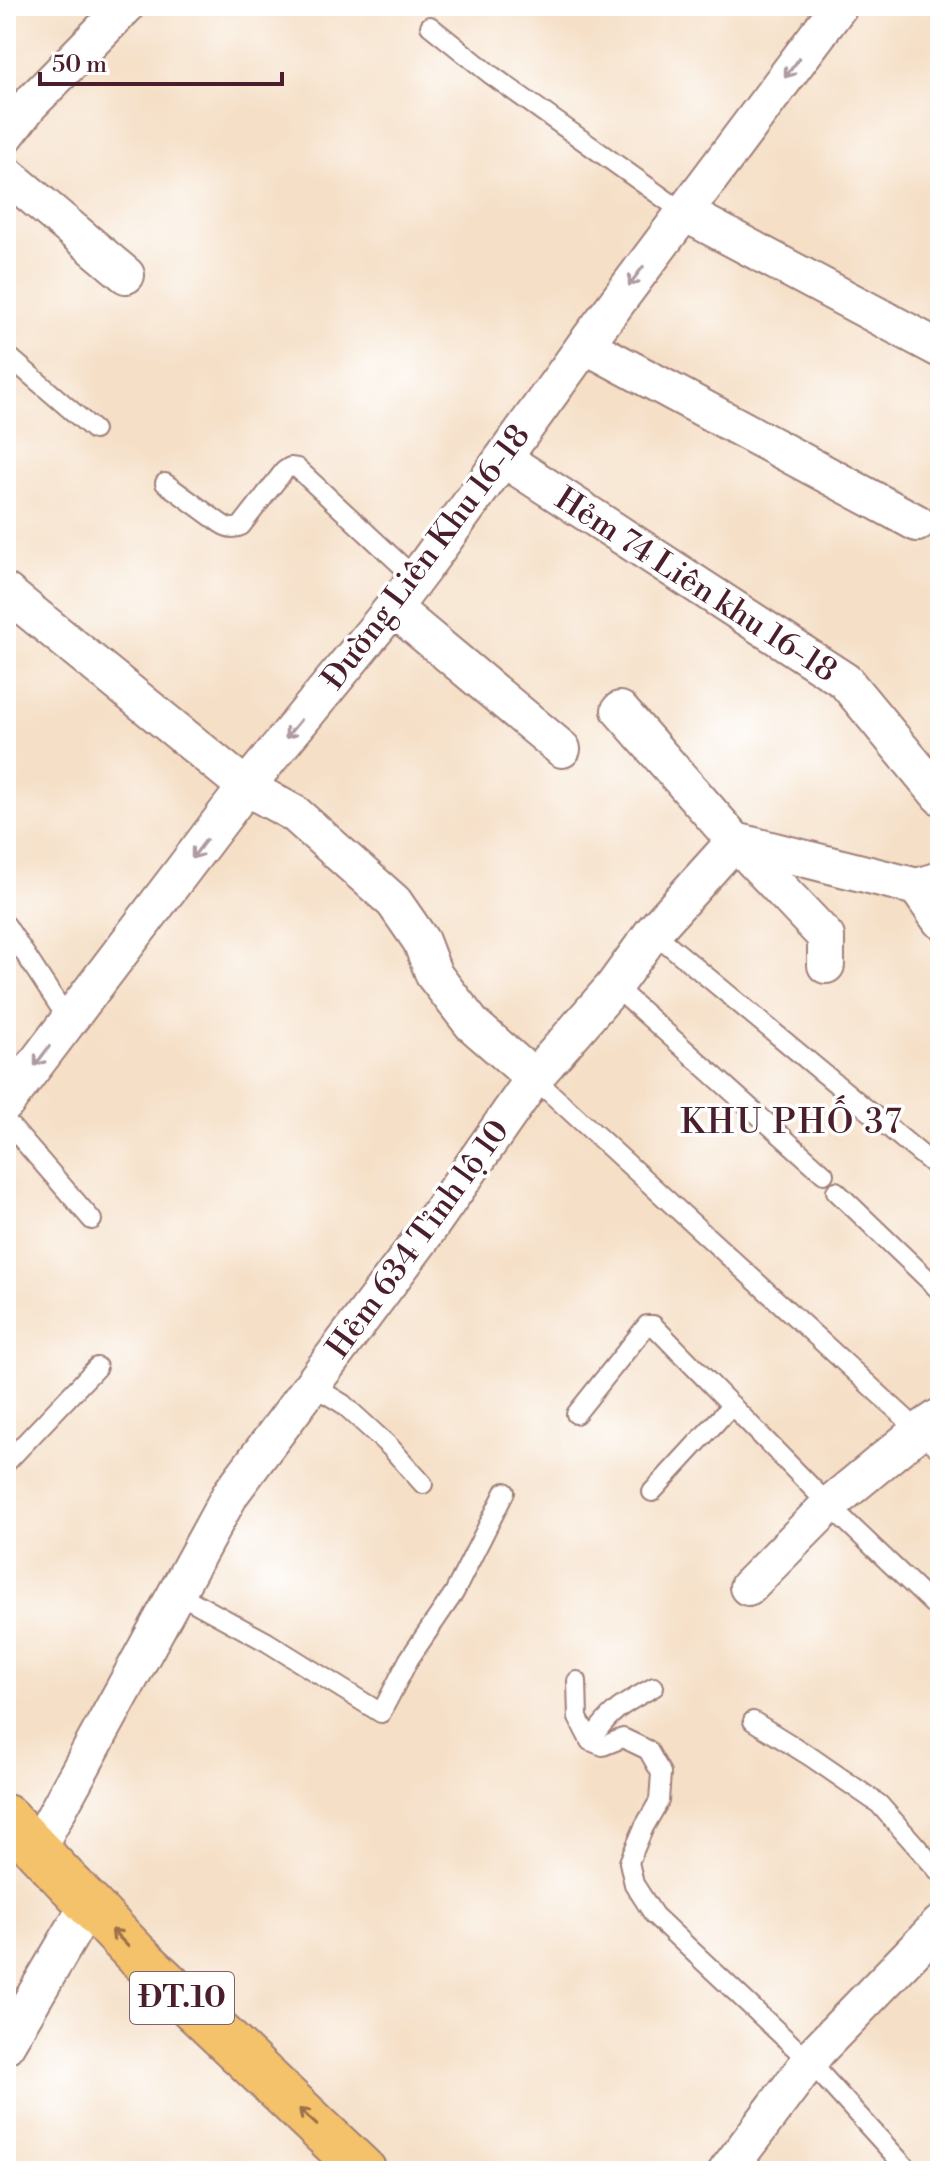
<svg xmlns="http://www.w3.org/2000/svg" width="946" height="2177" font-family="'Libre Bodoni',serif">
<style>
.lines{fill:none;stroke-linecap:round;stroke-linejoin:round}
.lane-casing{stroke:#a07f78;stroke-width:22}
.street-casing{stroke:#a07f78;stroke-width:40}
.primary-casing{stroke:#a07f78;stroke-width:48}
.lane{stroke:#fff;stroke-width:18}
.street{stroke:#fff;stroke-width:36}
.primary{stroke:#f3c26a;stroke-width:44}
.oneway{stroke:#ae9aa0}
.oneway2{stroke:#9e704a}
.labels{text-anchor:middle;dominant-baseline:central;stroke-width:7;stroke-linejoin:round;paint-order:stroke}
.shield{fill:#fff;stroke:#80626b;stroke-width:2}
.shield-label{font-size:30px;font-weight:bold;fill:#4a1f2b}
.street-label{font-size:32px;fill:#4a1f2b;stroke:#fff}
.neighbourhood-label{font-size:34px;letter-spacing:2px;fill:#4a1f2b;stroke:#fff}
</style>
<rect width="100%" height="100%" fill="#fff"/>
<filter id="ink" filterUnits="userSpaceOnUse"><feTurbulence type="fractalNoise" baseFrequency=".0125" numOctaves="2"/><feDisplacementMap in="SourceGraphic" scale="16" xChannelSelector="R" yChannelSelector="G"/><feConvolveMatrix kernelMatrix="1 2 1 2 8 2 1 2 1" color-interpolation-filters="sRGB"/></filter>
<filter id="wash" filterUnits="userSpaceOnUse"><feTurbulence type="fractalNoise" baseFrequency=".006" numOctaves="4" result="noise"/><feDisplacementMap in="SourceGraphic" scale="32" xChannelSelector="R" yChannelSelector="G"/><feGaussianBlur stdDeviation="1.8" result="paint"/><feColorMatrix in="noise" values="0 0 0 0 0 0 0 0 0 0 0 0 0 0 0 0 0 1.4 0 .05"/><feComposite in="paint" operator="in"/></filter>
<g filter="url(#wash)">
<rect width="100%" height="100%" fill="#f5dfc6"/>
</g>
<g filter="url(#ink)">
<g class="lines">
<g class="lane-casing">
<g id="lane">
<path d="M430 26 490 74 683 212"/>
<path d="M6 354 94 430"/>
<path d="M165 483 220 523C227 528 233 530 241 526L284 471 290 467 297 468 415 578"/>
<path d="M6 925 69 1021"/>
<path d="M653 932 940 1170"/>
<path d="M614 986 824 1174"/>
<path d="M534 1078 940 1450"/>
<path d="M6 1121 92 1220"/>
<path d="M836 1191 940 1291"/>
<path d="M312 1385 343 1404 390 1447 423 1484"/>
<path d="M576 1414 647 1325H653L829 1505 940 1611"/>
<path d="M6 1463 97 1367"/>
<path d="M652 1492 732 1405"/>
<path d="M177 1593 267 1642 381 1713 409 1659 454 1593 505 1492"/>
<path d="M577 1681 578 1718 590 1741 603 1746 623 1738 648 1750 661 1773 659 1801 644 1827 629 1862 634 1884 654 1915 810 2062 909 2171"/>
<path d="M753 1721 811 1757 879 1804 940 1873"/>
<path d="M590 1741C611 1710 622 1705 654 1687"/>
</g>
</g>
<g class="street-casing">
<g id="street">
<path d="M6 135 30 104 126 6"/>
<path d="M6 174 126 275"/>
<path d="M683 212 940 349"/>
<path d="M585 345 917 523"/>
<path d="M504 459 845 681 940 796"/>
<path d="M6 592 246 787 295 814 394 902 421 941 434 975 472 1024 534 1078"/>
<path d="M393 608 562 749"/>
<path d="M620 710 735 841 826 937V965"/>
<path d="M917 887 940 920"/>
<path d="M6 1103 246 787 393 608 425 566 585 345 839 6"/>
<path d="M748 1587 829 1505 919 1431 940 1417"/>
<path d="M36 1850 231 1493 422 1238 534 1078 614 986 653 932 735 841 917 887 940 880"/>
<path d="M6 2045 88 1905"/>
<path d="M727 2171 818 2050 940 1924"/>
</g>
</g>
<g class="primary-casing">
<path id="primary" d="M6 1817 137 1955 364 2171"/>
</g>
<use href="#lane" class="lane"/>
<use href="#street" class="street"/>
<use href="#primary" class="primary"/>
</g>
<defs><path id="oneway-shaft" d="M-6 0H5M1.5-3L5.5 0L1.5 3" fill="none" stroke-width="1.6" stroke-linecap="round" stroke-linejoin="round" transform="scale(2)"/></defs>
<g class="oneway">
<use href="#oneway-shaft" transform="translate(792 68) rotate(127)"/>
<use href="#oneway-shaft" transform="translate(636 276) rotate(127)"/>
<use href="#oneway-shaft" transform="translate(293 729) rotate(129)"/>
<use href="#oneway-shaft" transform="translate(199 849) rotate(127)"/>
<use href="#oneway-shaft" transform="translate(42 1056) rotate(127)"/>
</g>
<g class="oneway2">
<use href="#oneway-shaft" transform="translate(120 1938) rotate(-134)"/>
<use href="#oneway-shaft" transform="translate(308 2117) rotate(-137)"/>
</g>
</g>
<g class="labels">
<rect class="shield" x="130" y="1972" width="104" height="52" rx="6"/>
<g class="shield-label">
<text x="182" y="1998">ĐT.10</text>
</g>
<g class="street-label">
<text transform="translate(426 557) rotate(-53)">Đường Liên Khu 16-18</text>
<text transform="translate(696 585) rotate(33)">Hẻm 74 Liên khu 16-18</text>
<text transform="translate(418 1239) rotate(-54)">Hẻm 634 Tỉnh lộ 10</text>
</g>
<g class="neighbourhood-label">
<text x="792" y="1123">KHU PHỐ 37</text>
</g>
</g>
<rect width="946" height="2177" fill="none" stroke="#fff" stroke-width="32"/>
<path d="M40 72v12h242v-12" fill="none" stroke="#4a1f2b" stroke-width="4"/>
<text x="52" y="72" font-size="24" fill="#4a1f2b" stroke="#ffffff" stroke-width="6" paint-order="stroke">50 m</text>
</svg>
